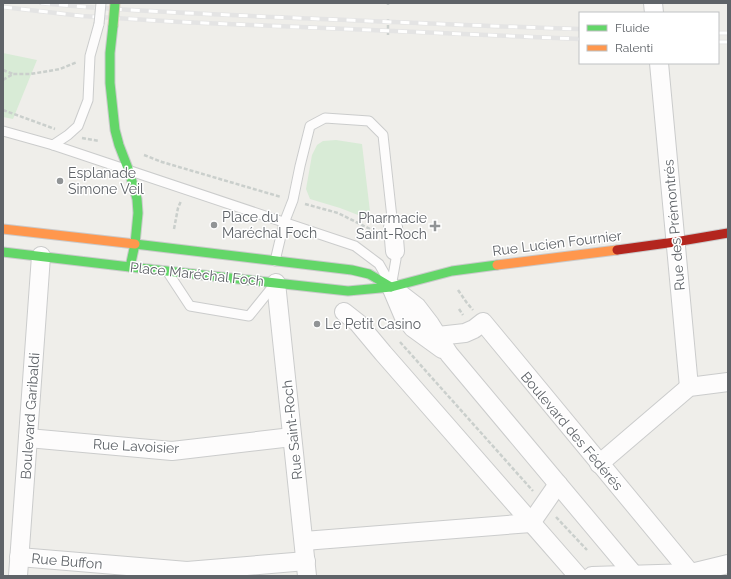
<svg xmlns="http://www.w3.org/2000/svg" width="731" height="579" font-family="Raleway,sans-serif">
<style>
.green{fill:#d8ebd6}
.lines{fill:none;stroke-linecap:round;stroke-linejoin:round}
.lane-casing{stroke:#cbcccc;stroke-width:11}
.street-casing{stroke:#cbcccc;stroke-width:20}
.fast-casing{stroke:#cacacb;stroke-width:11}
.slow-casing{stroke:#cacacb;stroke-width:11}
.jam-casing{stroke:#cacacb;stroke-width:11}
.path{stroke:#cacfcc;stroke-width:2.5;stroke-dasharray:4 2;stroke-linecap:butt}
.lane{stroke:#fdfcfc;stroke-width:9}
.street{stroke:#fdfcfc;stroke-width:18}
.fast{stroke:#63d668;stroke-width:9}
.slow{stroke:#ff974d;stroke-width:9}
.jam{stroke:#b3261e;stroke-width:9}
.rail-casing{stroke:#e4e4e4;stroke-width:4.5}
.rail{stroke:#fff;stroke-width:3;stroke-dasharray:9;stroke-linecap:butt}
.lane-bridge-casing{stroke:#cbcccc;stroke-width:11;stroke-linecap:butt}
.fast-bridge-casing{stroke:#d7ceb8;stroke-width:11;stroke-linecap:butt}
.lane-bridge{stroke:#fdfcfc;stroke-width:9}
.fast-bridge{stroke:#63d668;stroke-width:9}
.poi-dot{fill:#919496;stroke:#fff;stroke-width:1.5}
.labels{text-anchor:middle;dominant-baseline:central;stroke-width:3;stroke-linejoin:round;paint-order:stroke}
.poi-label{font-size:14px;fill:#5f6368;stroke:#fff;text-anchor:start}
.street-label{font-size:14px;fill:#5f6368;stroke:#fff}
</style>
<rect width="100%" height="100%" fill="#efeeea"/>
<g class="green">
<path d="M3 53 37 60 13 119 3 117Z"/>
<path d="M336 140 362 144 371 220 340 208 310 199 306 189 312 155 317 145 323 141Z"/>
</g>
<g class="lines">
<g class="lane-casing">
<g id="lane">
<path d="M3 131 53 145 355 246 379 264 387 278"/>
<path d="M53 145 68 135 78 126 88 100 90 56 99 24"/>
<path d="M275 261 284 223 293 200 300 166 310 126 325 118 369 121 383 135 393 227"/>
<path d="M169 274 190 306 249 316 274 285"/>
<path d="M391 287 396 259 395 251"/>
</g>
</g>
<g class="street-casing">
<g id="street">
<path d="M653 3 654 13"/>
<path d="M659 63 689 387"/>
<path d="M393 227 395 251"/>
<path d="M276 283 307 576"/>
<path d="M391 287 417 307 430 324 449 354 635 576"/>
<path d="M392 289 403 315 413 328 442 349"/>
<path d="M344 312 358 323 383 353 578 576"/>
<path d="M438 336 465 333 474 329 483 322 693 576"/>
<path d="M28 438 172 451 292 437"/>
<path d="M599 464 689 387 728 382"/>
<path d="M304 541 531 523 558 484"/>
<path d="M19 557 187 571 306 561"/>
<path d="M18 576 41 256"/>
<path d="M592 576 691 573 728 564"/>
</g>
</g>
<g class="fast-casing">
<g id="fast">
<path d="M135 244 352 270 369 274 391 287"/>
<path d="M3 252 130 267 135 244 138 213 137 199 129 171 119 145 115 130 110 83V53L113 26"/>
<path d="M130 267 348 291 391 287 452 271 497 265"/>
</g>
</g>
<g class="slow-casing">
<g id="slow">
<path d="M3 229 135 244"/>
<path d="M497 265 617 250"/>
</g>
</g>
<g class="jam-casing">
<path id="jam" d="M617 250 675 242 728 233"/>
</g>
<g class="path">
<path d="M388 3V5"/>
<path d="M388 35V18"/>
<path d="M3 70 13 74"/>
<path d="M3 80 13 74H30L43 72 60 69 77 62"/>
<path d="M3 110 55 129"/>
<path d="M82 138 99 141"/>
<path d="M144 155 162 162 281 197"/>
<path d="M305 204 338 213 376 232"/>
<path d="M174 229 178 208 181 201"/>
<path d="M458 290 467 303 473 310"/>
<path d="M459 309 463 315"/>
<path d="M400 342 533 491"/>
<path d="M556 517 587 550"/>
</g>
<use href="#lane" class="lane"/>
<use href="#street" class="street"/>
<use href="#fast" class="fast"/>
<use href="#slow" class="slow"/>
<use href="#jam" class="jam"/>
<g class="rail-casing">
<g id="rail">
<path d="M41 3C118 11 195 13 271 17 374 21 477 26 580 29"/>
<path d="M3 7 82 16 181 22 580 39"/>
<path d="M718 33H728"/>
<path d="M718 42H728"/>
</g>
</g>
<use href="#rail" class="rail"/>
<g class="lane-bridge-casing">
<path id="lane-bridge" d="M99 24 101 3"/>
</g>
<g class="fast-bridge-casing">
<path id="fast-bridge" d="M113 26 115 3"/>
</g>
<use href="#lane-bridge" class="lane-bridge"/>
<use href="#fast-bridge" class="fast-bridge"/>
</g>
<g class="poi-dot">
<circle cx="60" cy="181" r="4"/>
<circle cx="214" cy="225" r="4"/>
<path d="M433 220h4v4h4v4h-4v4h-4v-4h-4v-4h4z"/>
<circle cx="317" cy="324" r="4"/>
</g>
<g class="labels">
<g class="poi-label">
<text x="68" y="173">Esplanade<tspan x="68" dy="16">Simone Veil</tspan></text>
<text x="222" y="217">Place du<tspan x="222" dy="16">Maréchal Foch</tspan></text>
<text x="427" y="218" text-anchor="end">Pharmacie<tspan x="427" dy="16">Saint-Roch</tspan></text>
<text x="325" y="324">Le Petit Casino</text>
</g>
<g class="street-label">
<text transform="translate(674 225) rotate(-95)">Rue des Prémontrés</text>
<text transform="translate(557 243) rotate(-7)">Rue Lucien Fournier</text>
<text transform="translate(197 274) rotate(6)">Place Maréchal Foch</text>
<text transform="translate(30 416) rotate(-86)">Boulevard Garibaldi</text>
<text transform="translate(292 430) rotate(-96)">Rue Saint-Roch</text>
<text transform="translate(572 431) rotate(50)">Boulevard des Fédérés</text>
<text transform="translate(136 446) rotate(3)">Rue Lavoisier</text>
<text transform="translate(67 561) rotate(5)">Rue Buffon</text>
</g>
</g>
<rect width="731" height="579" fill="none" stroke="#5f6368" stroke-width="8"/>
<rect x="579" y="12" width="140" height="52" fill="#ffffff" stroke="#bfc1c3"/>
<rect x="587" y="25" width="20" height="6" fill="#63d668" stroke="#bfc1c3"/>
<text x="615" y="32" font-size="12" fill="#5f6368">Fluide</text>
<rect x="587" y="45" width="20" height="6" fill="#ff974d" stroke="#bfc1c3"/>
<text x="615" y="52" font-size="12" fill="#5f6368">Ralenti</text>
</svg>
